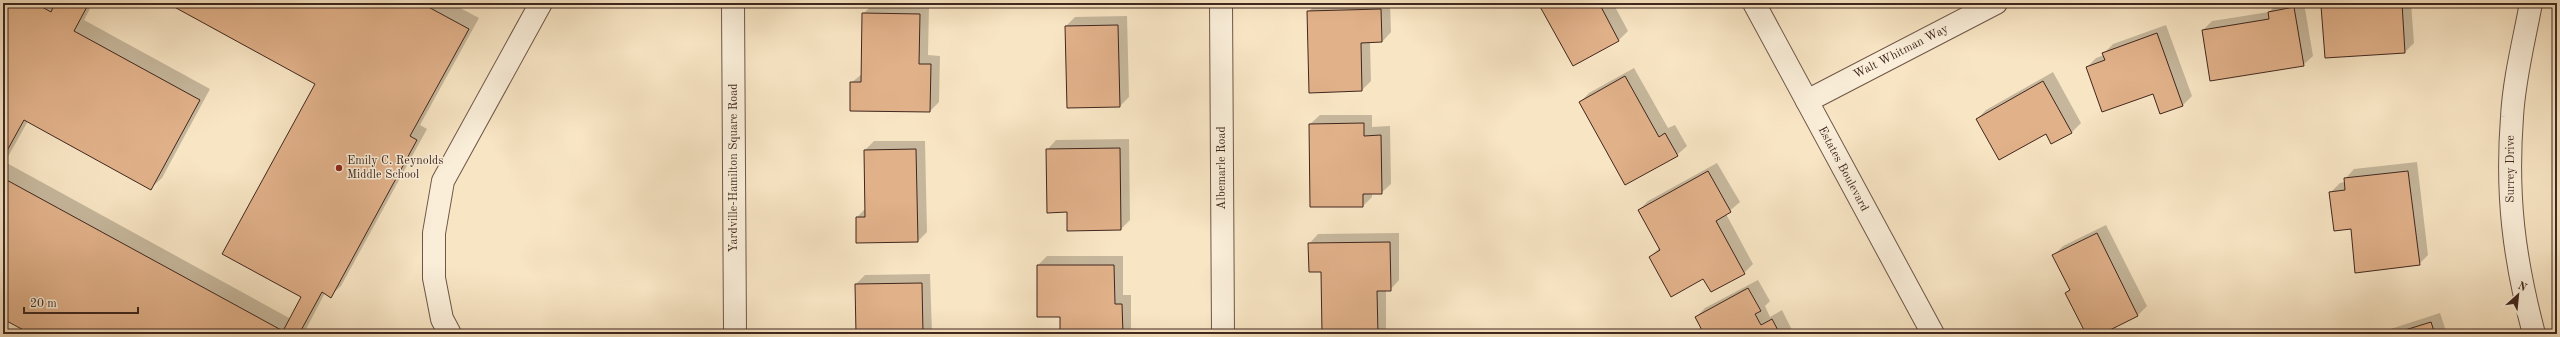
<svg xmlns="http://www.w3.org/2000/svg" width="2560" height="337" font-family="'Old Standard TT',serif">
	<style>
		.shadow { fill: #0003 }
		.building { fill: #e1b18a; stroke: #40271e }
		.lines { fill: none; stroke-linecap: round; stroke-linejoin: round }
		.minor-casing { stroke: #6e5648; stroke-width: 24 }
		.minor { stroke: #faeed9; stroke-width: 22 }
		.poi-dot { fill: #8f2418; stroke: #faeed9; stroke-width: 1.5 }
		.labels { text-anchor: middle; dominant-baseline: central; stroke-width: 3; stroke-linejoin: round; paint-order: stroke }
		.street-label { font-size: 12px; fill: #40271e; stroke: #faeed9 }
		.poi-label { font-size: 12px; fill: #40271e; stroke: #faeed9; text-anchor: start }
	</style>
	<rect width="100%" height="100%" fill="#f8e5c4"/>
	<filter id="stains"><feTurbulence type="fractalNoise" baseFrequency=".005" numOctaves="4"/><feColorMatrix values="0 0 0 0 .2 0 0 0 0 .09 0 0 0 0 .02 0 0 0 .5 -.17"/></filter>
	<radialGradient id="worn" r=".72"><stop offset=".6" stop-color="#630" stop-opacity="0"/><stop offset="1" stop-color="#630" stop-opacity=".3"/></radialGradient>
	<g class="shadow">
		<polygon points="3,3 93,3 84,20 210,89 162,178 151,188 28,121 5,162 291,319 303,297 316,84 169,3 451,3 479,18 420,125 427,129 341,286 330,296 325,293 305,331 310,334 33,334 3,318"/>
		<polygon points="1317,3 1390,3 1391,32 1382,42 1370,42 1371,81 1362,90 1310,92 1308,12"/>
		<polygon points="1539,3 1613,3 1628,31 1619,40 1573,65"/>
		<polygon points="2278,3 2304,3 2313,56 2303,65 2203,30 2212,21 2269,12"/>
		<polygon points="2326,3 2411,3 2414,43 2405,52 2322,7"/>
		<polygon points="872,5 929,6 928,55 940,56 939,102 930,111 851,110 851,83 862,74 863,14"/>
		<polygon points="1127,16 1129,97 1120,106 1066,26 1075,17"/>
		<polygon points="2166,25 2192,96 2183,105 2161,113 2154,93 2087,67 2096,58 2104,55 2104,53 2113,44"/>
		<polygon points="1634,68 1668,128 1675,125 1687,146 1677,155 1580,102 1589,93"/>
		<polygon points="2053,72 2081,123 2072,132 2052,143 2046,133 1977,119 1986,110"/>
		<polygon points="1320,115 1372,115 1372,127 1390,126 1391,184 1381,193 1372,193 1372,197 1363,206 1310,124"/>
		<polygon points="1129,139 1130,220 1121,229 1047,150 1056,140"/>
		<polygon points="874,141 925,141 927,232 918,241 857,217 866,208 865,150"/>
		<polygon points="2417,162 2428,255 2419,264 2351,228 2331,192 2340,183 2345,182 2345,179 2354,169"/>
		<polygon points="1717,163 1740,202 1726,214 1753,264 1744,273 1703,278 1650,257 1659,248 1639,210 1648,201"/>
		<polygon points="2106,225 2147,306 2138,315 2100,334 2087,334 2066,293 2070,289 2053,256 2063,246"/>
		<polygon points="1399,233 1399,280 1390,290 1386,290 1386,329 1382,334 1323,334 1322,271 1309,244 1318,234"/>
		<polygon points="1047,256 1123,256 1123,295 1131,295 1131,334 1061,334 1061,316 1038,265"/>
		<polygon points="930,274 932,334 857,334 856,284 865,275"/>
		<polygon points="1758,280 1770,301 1765,306 1770,317 1782,310 1794,334 1705,334 1696,317 1705,308"/>
		<polygon points="2440,313 2447,334 2375,334"/>
		<polygon points="2170,329 2172,334 2160,334"/>
	</g>
	<g class="building">
		<polygon points="3,3 35,3 51,12 55,3 89,3 74,31 200,100 151,190 24,120 3,158"/>
		<polygon points="167,3 421,3 469,29 410,136 417,140 331,298 322,292 299,334 31,334 3,319 3,178 283,331 301,297 222,254 315,84"/>
		<polygon points="1538,3 1599,3 1619,41 1573,66"/>
		<polygon points="2366,3 2402,3 2405,53 2325,58 2321,6"/>
		<polygon points="2294,7 2304,66 2210,81 2202,30 2269,19 2268,12"/>
		<polygon points="1381,9 1382,42 1361,43 1362,91 1309,93 1307,11"/>
		<polygon points="862,13 920,14 919,64 931,64 930,112 850,111 850,82 861,82"/>
		<polygon points="1118,25 1120,107 1067,108 1065,26"/>
		<polygon points="2157,33 2183,106 2160,114 2153,94 2102,112 2086,67 2105,60 2102,53"/>
		<polygon points="1625,76 1659,137 1665,133 1678,156 1625,185 1579,102"/>
		<polygon points="2043,81 2072,133 2051,144 2046,134 1999,160 1976,119"/>
		<polygon points="1364,123 1364,136 1381,135 1382,194 1363,194 1363,207 1310,207 1309,124"/>
		<polygon points="1120,148 1121,230 1067,231 1067,212 1047,213 1046,149"/>
		<polygon points="916,149 918,242 856,243 856,217 865,217 864,150"/>
		<polygon points="1708,171 1731,212 1716,221 1745,274 1711,292 1703,279 1671,297 1649,257 1660,250 1638,210"/>
		<polygon points="2408,171 2420,265 2355,273 2351,229 2334,231 2329,192 2345,190 2344,178"/>
		<polygon points="2097,233 2138,316 2102,334 2086,334 2065,293 2070,290 2052,255"/>
		<polygon points="1390,242 1391,291 1377,291 1378,334 1322,334 1321,272 1309,272 1308,243"/>
		<polygon points="1037,265 1114,265 1115,304 1122,304 1123,334 1060,334 1060,317 1037,317"/>
		<polygon points="922,283 923,334 856,334 855,284"/>
		<polygon points="1748,288 1761,311 1755,314 1761,325 1772,319 1780,334 1704,334 1695,317"/>
		<polygon points="2431,322 2435,334 2392,334"/>
	</g>
	<g class="lines">
		<defs>
			<g id="minor">
				<polyline points="733,3 735,334"/>
				<polyline points="1221,3 1223,334"/>
				<polyline points="1754,3 1933,334"/>
				<path d="M2531,3C2524,41 2514,79 2512,117C2506,196 2514,258 2534,334"/>
				<polyline points="1807,101 1996,3"/>
				<polyline points="450,334 442,319 434,278 434,233 443,181 541,3"/>
			</g>
		</defs>
		<use href="#minor" class="minor-casing"/>
		<use href="#minor" class="minor"/>
	</g>
	<circle class="poi-dot" cx="339" cy="168" r="4"/>
	<g class="labels">
		<g class="street-label">
			<text transform="translate(1901 52) rotate(-27)">Walt Whitman Way</text>
			<text transform="translate(734 168) rotate(-90)">Yardville-Hamilton Square Road</text>
			<text transform="translate(1222 168) rotate(-90)">Albemarle Road</text>
			<text transform="translate(1843 169) rotate(62)">Estates Boulevard</text>
			<text transform="translate(2511 169) rotate(-90)">Surrey Drive</text>
		</g>
		<g class="poi-label">
			<text x="347" y="161">Emily C. Reynolds<tspan x="347" dy="14">Middle School</tspan></text>
		</g>
	</g>
	<rect width="2560" height="337" fill="none" stroke="#f8e5c4" stroke-width="16"/>
	<rect x="4" y="4" width="2552" height="329" fill="none" stroke="#40271e" stroke-width="2"/>
	<rect x="8" y="8" width="2544" height="321" fill="none" stroke="#40271e"/>
	<g transform="translate(2518 295) rotate(27)" stroke="#faeed9" stroke-width="3" paint-order="stroke">
	<path d="M0-3L7 15L0 10L-7 15Z" fill="#40271e"/>
	<text y="-6" font-size="11" font-weight="bold" text-anchor="middle" fill="#40271e">N</text>
	</g>
	<path d="M24 307v6h114v-6" fill="none" stroke="#40271e" stroke-width="2"/>
	<text x="30" y="307" font-size="12" fill="#40271e" stroke="#faeed9" stroke-width="3" paint-order="stroke">20 m</text>
	<rect width="100%" height="100%" filter="url(#stains)"/>
	<rect width="100%" height="100%" fill="url(#worn)"/>
</svg>
